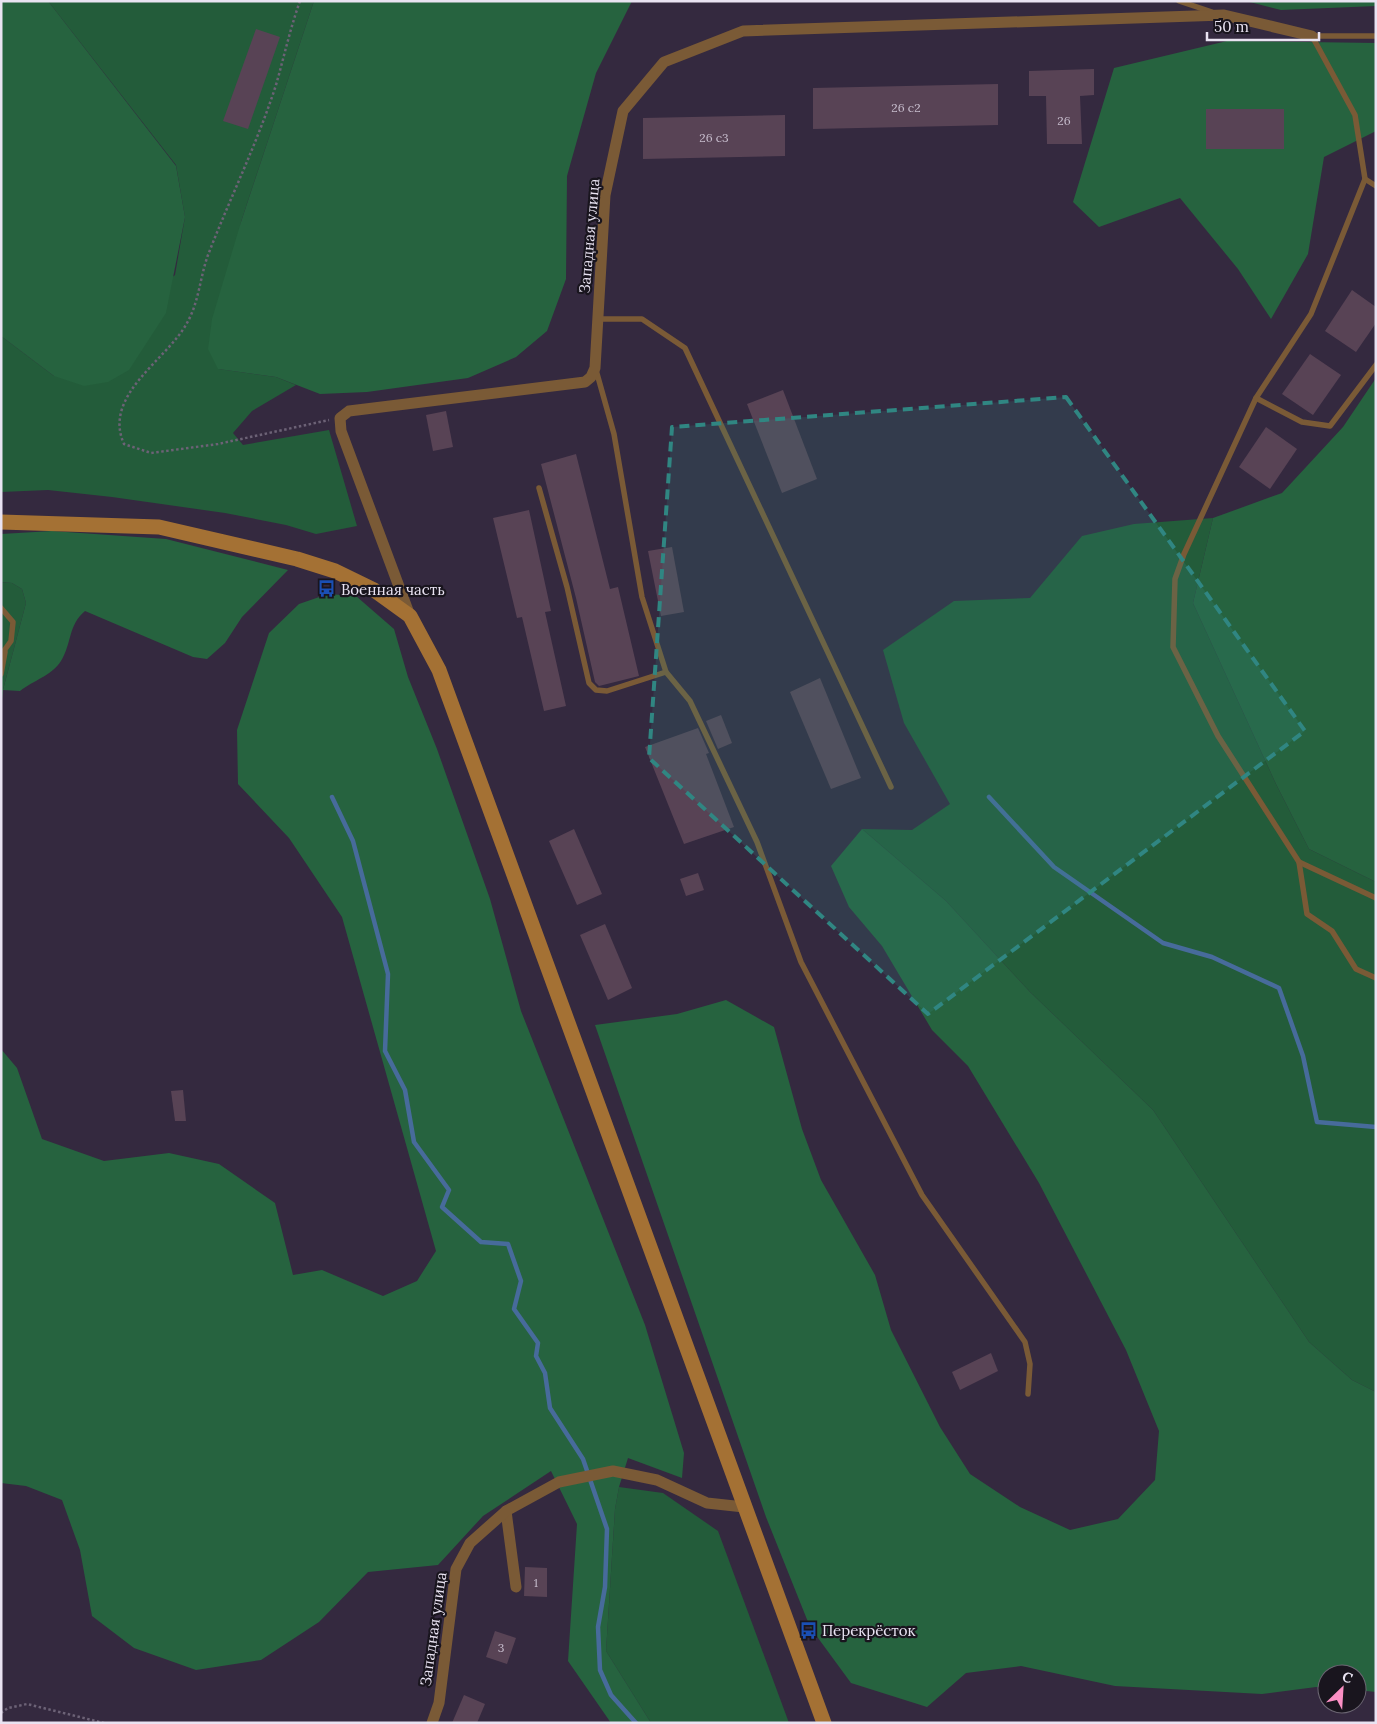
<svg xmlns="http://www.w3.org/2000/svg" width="1377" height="1724" font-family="Lora,serif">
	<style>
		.green { fill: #235c3a }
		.forest { fill: #26633f }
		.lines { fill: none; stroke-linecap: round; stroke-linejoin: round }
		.stream { stroke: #476b9b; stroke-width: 4.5 }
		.building { fill: #584355 }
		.path { stroke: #6c6276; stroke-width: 2.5; stroke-dasharray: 2.5 2.5; stroke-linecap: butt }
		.lane { stroke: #7a5a36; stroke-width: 5.5 }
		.street { stroke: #7a5a36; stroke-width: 11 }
		.secondary { stroke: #a47134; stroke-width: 15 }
		.marked { fill: #308682; fill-opacity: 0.2; stroke: #308682; stroke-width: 4; stroke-dasharray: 10 6; stroke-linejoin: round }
		.labels { text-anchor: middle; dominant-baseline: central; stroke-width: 4.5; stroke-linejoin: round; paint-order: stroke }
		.number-label { font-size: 12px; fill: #c5bbcb }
		.street-label { font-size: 15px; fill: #e9e3f2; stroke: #19151e }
		.poi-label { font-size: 15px; fill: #e9e3f2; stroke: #19151e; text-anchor: start }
	</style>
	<rect width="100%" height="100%" fill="#34293f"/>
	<g class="green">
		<polygon points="48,1 314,1 241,222 219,369 276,377 296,385 252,411 233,433 243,445 329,430 357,526 316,534 286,525 225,513 112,497 48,490 1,492 1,336 54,376 175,275 185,217 176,165"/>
		<polygon points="1213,518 1193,603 1276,784 1309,849 1376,882 1376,1392 1352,1380 1309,1342 1153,1110 1030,992 946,901 862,829 912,830 950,804 904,723 883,650 954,601 1030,598 1082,536 1134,524"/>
		<polygon points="1,582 12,583 22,589 26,603 3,690 1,708"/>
		<polygon points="619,1487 663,1493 718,1531 789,1723 651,1723 606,1651 615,1509"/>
	</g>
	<g class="forest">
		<polygon points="1,1 48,1 176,166 185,217 166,313 129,370 108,382 84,386 54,376 1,336"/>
		<polygon points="314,1 632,1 596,73 567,176 566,279 547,331 516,357 468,378 367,392 320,394 276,377 218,369 208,349 212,319 241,222"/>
		<polygon points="1246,1 1376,1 1376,6 1281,10"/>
		<polygon points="1227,41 1376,43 1376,131 1324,157 1308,254 1271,319 1238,269 1180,198 1099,227 1073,202 1114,68"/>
		<polygon points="1376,378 1376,882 1309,849 1276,784 1193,603 1213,518 1282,493 1343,427"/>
		<path d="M52,531L166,539L288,570L242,617L225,643L207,659L193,657L85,611C68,625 72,643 61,661C51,676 34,680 20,691L3,690L26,603L22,589L12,583L1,582V534Z"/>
		<polygon points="328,594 356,596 394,629 408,677 437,749 490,899 521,1011 645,1325 684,1453 682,1478 628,1458 619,1487 615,1509 606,1651 651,1723 611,1723 568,1661 577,1524 551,1471 483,1516 438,1565 368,1572 319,1622 261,1660 196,1670 134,1648 92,1616 80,1550 62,1500 26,1486 1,1483 1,1049 17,1068 42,1139 104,1161 169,1153 219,1164 275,1203 293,1275 322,1270 383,1296 417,1281 436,1251 342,917 289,838 238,784 237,730 269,633 299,604"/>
		<polygon points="862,829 946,901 1030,992 1153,1110 1309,1342 1352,1380 1376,1392 1376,1692 1357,1690 1357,1674 1327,1674 1327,1688 1316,1687 1262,1694 1115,1686 1021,1666 966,1673 927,1707 851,1683 810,1627 766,1517 595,1025 677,1014 726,1000 774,1027 802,1129 821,1180 875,1275 891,1330 940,1427 970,1474 1020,1507 1070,1530 1118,1519 1155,1480 1159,1431 1126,1350 1039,1183 968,1066 932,1030 882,946 849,907 831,866"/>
	</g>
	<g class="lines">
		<g class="stream">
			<polyline points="332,797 353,841 388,974 385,1051 405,1090 414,1142 449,1190 442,1207 481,1242 508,1244 521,1281 514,1309 538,1343 536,1356 545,1373 550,1408 583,1459 607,1529 605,1587 598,1627 600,1670 611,1695 636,1723"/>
			<polyline points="989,797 1054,867 1163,943 1212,957 1279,988 1303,1056 1317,1122 1376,1127"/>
		</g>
	</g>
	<g class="building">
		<polygon points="256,29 280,37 248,129 223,121"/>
		<polygon points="1094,69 1094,95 1080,96 1082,144 1047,144 1046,96 1029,96 1029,71"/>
		<polygon points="998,84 998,125 813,129 813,88"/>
		<rect x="1206" y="109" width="78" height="40"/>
		<polygon points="785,115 785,156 643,159 643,118"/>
		<polygon points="1352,290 1376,307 1376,323 1356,352 1325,331"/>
		<polygon points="1310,354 1341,375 1313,415 1282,394"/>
		<polygon points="783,390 817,479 782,493 747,404"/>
		<polygon points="446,411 453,447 433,451 426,415"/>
		<polygon points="1266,427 1297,449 1270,489 1239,467"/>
		<polygon points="576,454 610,589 618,587 639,676 599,686 595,682 576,598 541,464"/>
		<polygon points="529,510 551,611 545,612 566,706 544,711 522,617 517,618 493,518"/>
		<polygon points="672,547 684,612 661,616 648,551"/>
		<polygon points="820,678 861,778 831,789 790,692"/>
		<polygon points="721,715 732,743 718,749 706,721"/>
		<polygon points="698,728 709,753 706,754 734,827 684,844 645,747"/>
		<polygon points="574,829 602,894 577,905 549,841"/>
		<polygon points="698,873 704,890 686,896 680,879"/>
		<polygon points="605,924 632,988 608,1000 580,935"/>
		<polygon points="183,1090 186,1121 175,1121 171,1091"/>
		<polygon points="991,1353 998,1371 960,1390 952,1372"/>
		<polygon points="525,1567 547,1568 547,1597 524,1596"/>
		<polygon points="495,1631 516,1638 507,1664 486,1657"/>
		<polygon points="464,1695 485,1704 477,1723 452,1723"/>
	</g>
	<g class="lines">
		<g class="path">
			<path d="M300,1C290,29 284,57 276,85C257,144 230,198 208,255C200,277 199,302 187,323C167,360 102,395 124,444L151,453L218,444L329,420"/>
			<polyline points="1,1713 8,1708 27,1704 104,1723"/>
		</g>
		<g class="lane">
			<polyline points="1179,1 1212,12"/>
			<polyline points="1376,36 1312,36 1355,115 1365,179 1311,314 1256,398 1184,554 1175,579 1173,647 1218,736 1299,862 1376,898"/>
			<polyline points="1365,179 1376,186"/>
			<polyline points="597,319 642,319 685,348 891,787"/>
			<polyline points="596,370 614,434 642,597 666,672 690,701 757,842 801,962 922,1195 1025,1342 1030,1364 1028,1394"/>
			<polyline points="1256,398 1302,422 1330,426 1376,365"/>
			<polyline points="539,488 567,587 589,683 596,690 607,691 666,672"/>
			<polyline points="1,608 13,622 11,641 1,655"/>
			<polyline points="1,674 5,652"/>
			<polyline points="1299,862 1307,914 1332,931 1356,969 1376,978"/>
		</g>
		<g class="street">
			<polyline points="410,616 341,431 340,418 349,411 585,382 591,377 595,368 605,195 623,111 664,62 743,31 1224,15 1312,36"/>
			<polyline points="506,1511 516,1587"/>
			<polyline points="432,1723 439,1703 456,1569 470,1543 506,1511 559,1482 613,1471 657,1480 707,1503 744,1507"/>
		</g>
		<polyline class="secondary" points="1,522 159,527 297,559 335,571 374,590 410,616 439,670 824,1723"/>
	</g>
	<path class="marked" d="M1066,397L1305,731L928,1014L649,758L672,427Z"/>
	<defs>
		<symbol id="bus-bare" viewBox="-9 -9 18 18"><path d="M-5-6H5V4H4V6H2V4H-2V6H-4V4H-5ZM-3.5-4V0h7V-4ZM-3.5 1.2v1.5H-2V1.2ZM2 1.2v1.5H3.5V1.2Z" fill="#1a4fb4" stroke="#19151e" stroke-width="2.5" paint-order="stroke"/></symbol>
	</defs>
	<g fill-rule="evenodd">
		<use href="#bus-bare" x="314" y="576" width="25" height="25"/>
		<use href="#bus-bare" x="796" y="1618" width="25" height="25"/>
	</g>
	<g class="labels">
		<g class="number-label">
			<text x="906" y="107">26 с2</text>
			<text x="1064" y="120">26</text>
			<text x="714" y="137">26 с3</text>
			<text x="536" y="1582">1</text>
			<text x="501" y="1647">3</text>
		</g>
		<g class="street-label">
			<text transform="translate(589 236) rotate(-85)">Западная улица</text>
			<text transform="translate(433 1629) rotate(-82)">Западная улица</text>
		</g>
		<g class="poi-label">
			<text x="341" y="589">Военная часть</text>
			<text x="822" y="1630">Перекрёсток</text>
		</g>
	</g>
	<rect width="1377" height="1724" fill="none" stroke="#e9e3f2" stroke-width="5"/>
	<g transform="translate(1342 1689) rotate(25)"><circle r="24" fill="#19151e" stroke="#6c6773"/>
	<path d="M0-4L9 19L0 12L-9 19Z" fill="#fb8fc4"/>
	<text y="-8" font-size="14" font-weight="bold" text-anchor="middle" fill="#e9e3f2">С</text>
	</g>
	<path d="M1207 32v8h112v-8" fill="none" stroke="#e9e3f2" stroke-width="2.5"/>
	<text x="1214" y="32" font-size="15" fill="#e9e3f2" stroke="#19151e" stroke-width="4" paint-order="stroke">50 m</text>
</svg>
